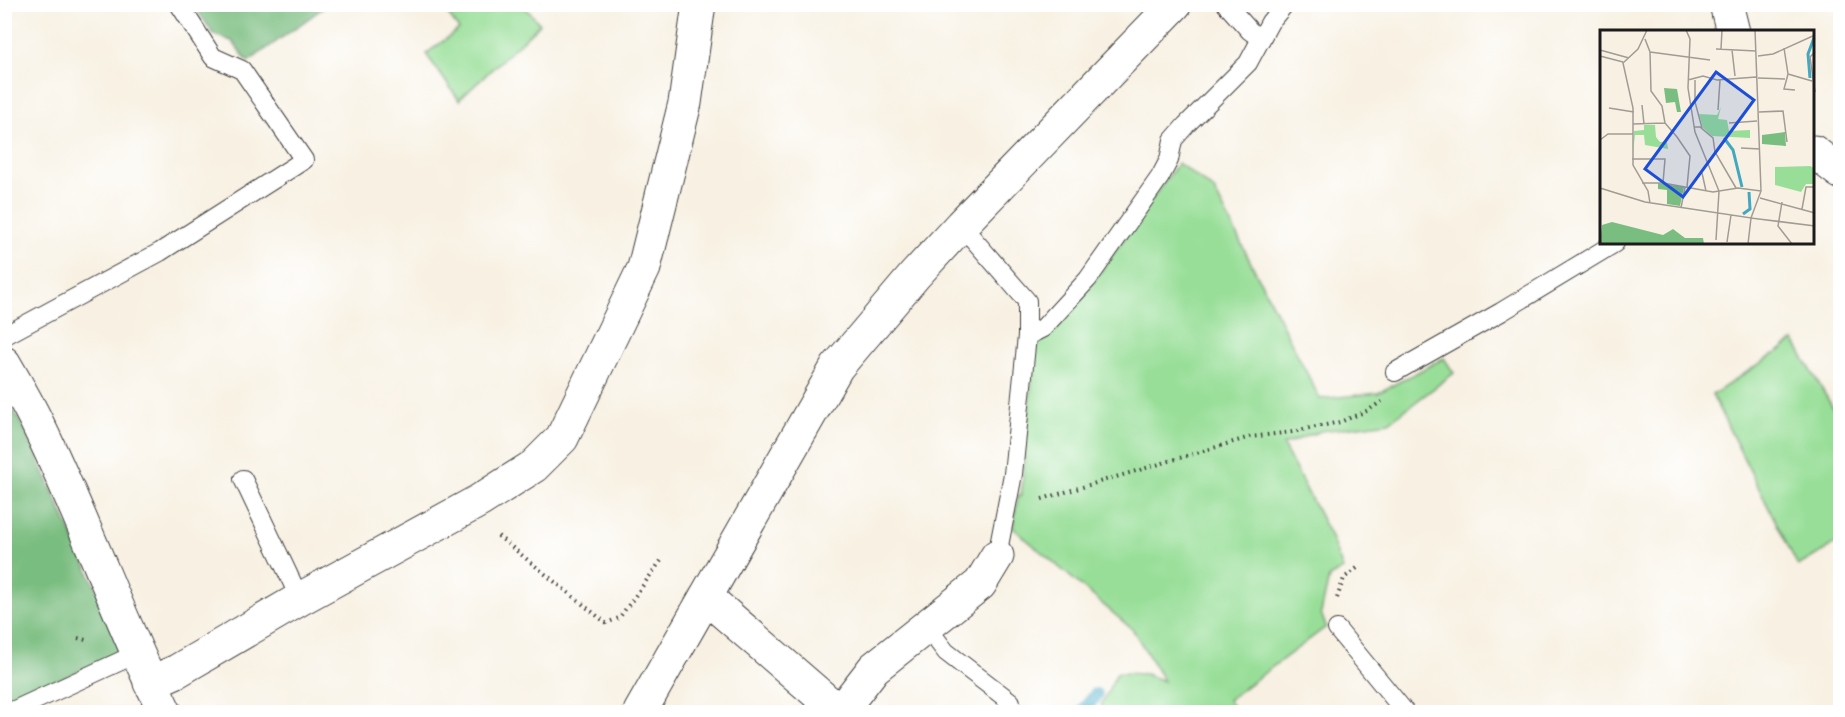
<svg xmlns="http://www.w3.org/2000/svg" width="1845" height="717" font-family="Mynerve,sans-serif">
	<style>
		.green { fill: #98de98; stroke: #5a7d5a; stroke-width: 1.5 }
		.forest { fill: #7abd80; stroke: #4b6c4e; stroke-width: 1.5 }
		.lines { fill: none; stroke-linecap: round; stroke-linejoin: round }
		.stream { stroke: #41a8c2; stroke-width: 14 }
		.service-casing { stroke: #3d3c3a; stroke-width: 20 }
		.minor-casing { stroke: #3d3c3a; stroke-width: 35 }
		.tertiary-casing { stroke: #3d3c3a; stroke-width: 35 }
		.path { stroke: #3d3c3a; stroke-width: 4; stroke-dasharray: 1.5 4.5; stroke-linecap: butt }
		.service { stroke: #fff; stroke-width: 18 }
		.minor { stroke: #fff; stroke-width: 33 }
		.tertiary { stroke: #fff; stroke-width: 33 }
		.inset-river { fill: none; stroke: #41a8c2; stroke-width: 3 }
		.inset-road { fill: none; stroke: #a09c93; stroke-width: 1.5 }
		.view { fill: #1d4ed8; fill-opacity: 0.15; stroke: #1d4ed8; stroke-width: 3 }
		.inset-edge { fill: none; stroke: #1c1c1c; stroke-width: 3 }
	</style>
	<rect width="100%" height="100%" fill="#fff"/>
	<filter id="ink" filterUnits="userSpaceOnUse"><feTurbulence type="fractalNoise" baseFrequency=".0167" numOctaves="2"/><feDisplacementMap in="SourceGraphic" scale="12" xChannelSelector="R" yChannelSelector="G"/><feConvolveMatrix kernelMatrix="1 2 1 2 8 2 1 2 1" color-interpolation-filters="sRGB"/></filter>
	<filter id="wash" filterUnits="userSpaceOnUse"><feTurbulence type="fractalNoise" baseFrequency=".008" numOctaves="4" result="noise"/><feDisplacementMap in="SourceGraphic" scale="24" xChannelSelector="R" yChannelSelector="G"/><feGaussianBlur stdDeviation="1.35" result="paint"/><feColorMatrix in="noise" values="0 0 0 0 0 0 0 0 0 0 0 0 0 0 0 0 0 1.4 0 .05"/><feComposite in="paint" operator="in"/></filter>
	<g filter="url(#wash)">
		<rect width="100%" height="100%" fill="#f8f1e3"/>
		<g class="green">
			<polygon points="441,5 523,5 540,24 459,100 426,54 459,29"/>
			<polygon points="1178,163 1214,190 1320,399 1378,393 1444,358 1454,373 1389,422 1321,431 1283,445 1330,535 1343,569 1329,577 1321,613 1326,627 1228,700 1237,712 1107,712 1101,705 1117,673 1145,674 1164,681 1133,630 1013,528 1018,496 1021,496 1034,357 1036,347 1089,288"/>
			<polygon points="1794,341 1840,420 1840,541 1798,566 1712,395"/>
		</g>
		<g class="forest">
			<polygon points="320,4 323,8 248,62 232,41 214,35 194,5"/>
			<polygon points="4,394 25,430 124,650 5,705"/>
		</g>
		<g class="lines">
			<polyline class="stream" points="1082,712 1096,695"/>
		</g>
	</g>
	<g filter="url(#ink)">
		<g class="lines">
			<defs>
				<g id="service">
					<polyline points="1226,4 1250,31 1261,39"/>
					<polyline points="961,225 1027,301 1027,336 1013,474 997,556"/>
					<polyline points="4,336 160,252 304,160 242,70 213,57 179,4"/>
					<polyline points="1027,336 1043,328 1088,279 1160,177 1169,160 1173,140 1186,125 1248,63 1270,22 1285,4"/>
					<polyline points="1395,372 1501,312 1615,243"/>
					<polyline points="243,479 300,599"/>
					<polyline points="926,626 946,652 1011,702"/>
					<polyline points="1337,629 1405,712"/>
					<polyline points="10,712 136,654"/>
				</g>
				<g id="minor">
					<polyline points="1726,4 1733,32"/>
					<polyline points="1814,152 1840,172"/>
					<path d="M4,363C16,384 29,405 39,427C85,521 119,619 165,712"/>
					<polyline points="706,597 839,712"/>
					<polyline points="150,683 177,671 300,599 479,501 534,466 562,438 644,268 685,103 699,4"/>
					<polyline points="840,712 874,668 980,584 997,556"/>
				</g>
				<polyline id="tertiary" points="640,712 837,367 915,275 961,225 1175,4"/>
			</defs>
			<use href="#service" class="service-casing"/>
			<use href="#minor" class="minor-casing"/>
			<use href="#tertiary" class="tertiary-casing"/>
			<g class="path">
				<polyline points="1042,499 1250,437 1292,432 1340,422 1369,410 1382,401"/>
				<polyline points="498,536 606,623 619,618 663,558"/>
				<polyline points="1337,598 1344,578 1360,566"/>
				<polyline points="78,638 86,640"/>
			</g>
			<use href="#service" class="service"/>
			<use href="#minor" class="minor"/>
			<use href="#tertiary" class="tertiary"/>
		</g>
	</g>
	<g transform="translate(1600 30)">
		<rect width="214" height="214" fill="#f8f1e3"/>
		<path d="M121,77L118,89L127,90L129,101L150,100V108L112,106L103,98L99,84L117,85ZM44,95H55L56,107L60,112H67L68,119L45,115L44,105H35L33,123L34,101L44,100ZM210,136L214,138V154H206L201,162L175,155V137Z" fill="#98de98"/>
		<path d="M64,58L77,59L81,82H77L75,72L66,73ZM185,102L186,116L162,114V105ZM58,153L84,157L80,176L67,174V160L58,159ZM12,192L63,205L73,199L85,208H103L104,214H0L2,195Z" fill="#7abd80"/>
		<path class="inset-river" d="M210,48L208,24L214,8M124,108L133,120L142,157M143,184L150,179L149,162"/>
		<path class="inset-road" d="M47,0L38,19L23,33L33,78V135L48,161L50,173M86,0L90,9L88,58L95,102L119,161L116,210M45,9L50,22L51,61L62,76L65,93M184,18L188,44M116,19L156,21M121,19L122,0M0,20L29,28M132,20L135,46M50,22L110,30M215,22L210,27L215,62M0,26L23,32M158,26L173,24L215,5M158,48L185,49M88,50L103,46L117,50L156,47M95,50V72L102,98M195,60L184,59L188,44L212,51M42,75L44,94M9,78L34,82M118,80L120,50M159,82L183,81L187,112M129,93L157,91M33,94L65,93L77,107L90,126L87,157M94,97H100L113,108L115,122L136,158M0,110L8,104H33M141,118L160,119M32,129H65L63,153M102,143L106,161M42,153H63L113,162L138,158L161,161M0,158L45,172L151,188L161,161L155,0M160,168L215,183M182,172L178,196L192,214M81,178L85,157M202,179L206,157H215M127,212L131,185M148,214L151,188L215,196"/>
		<path class="view" d="M116,42L154,70L83,167L45,139Z"/>
		<rect width="214" height="214" class="inset-edge"/>
	</g>
	<rect width="1845" height="717" fill="none" stroke="#fff" stroke-width="24"/>
</svg>
